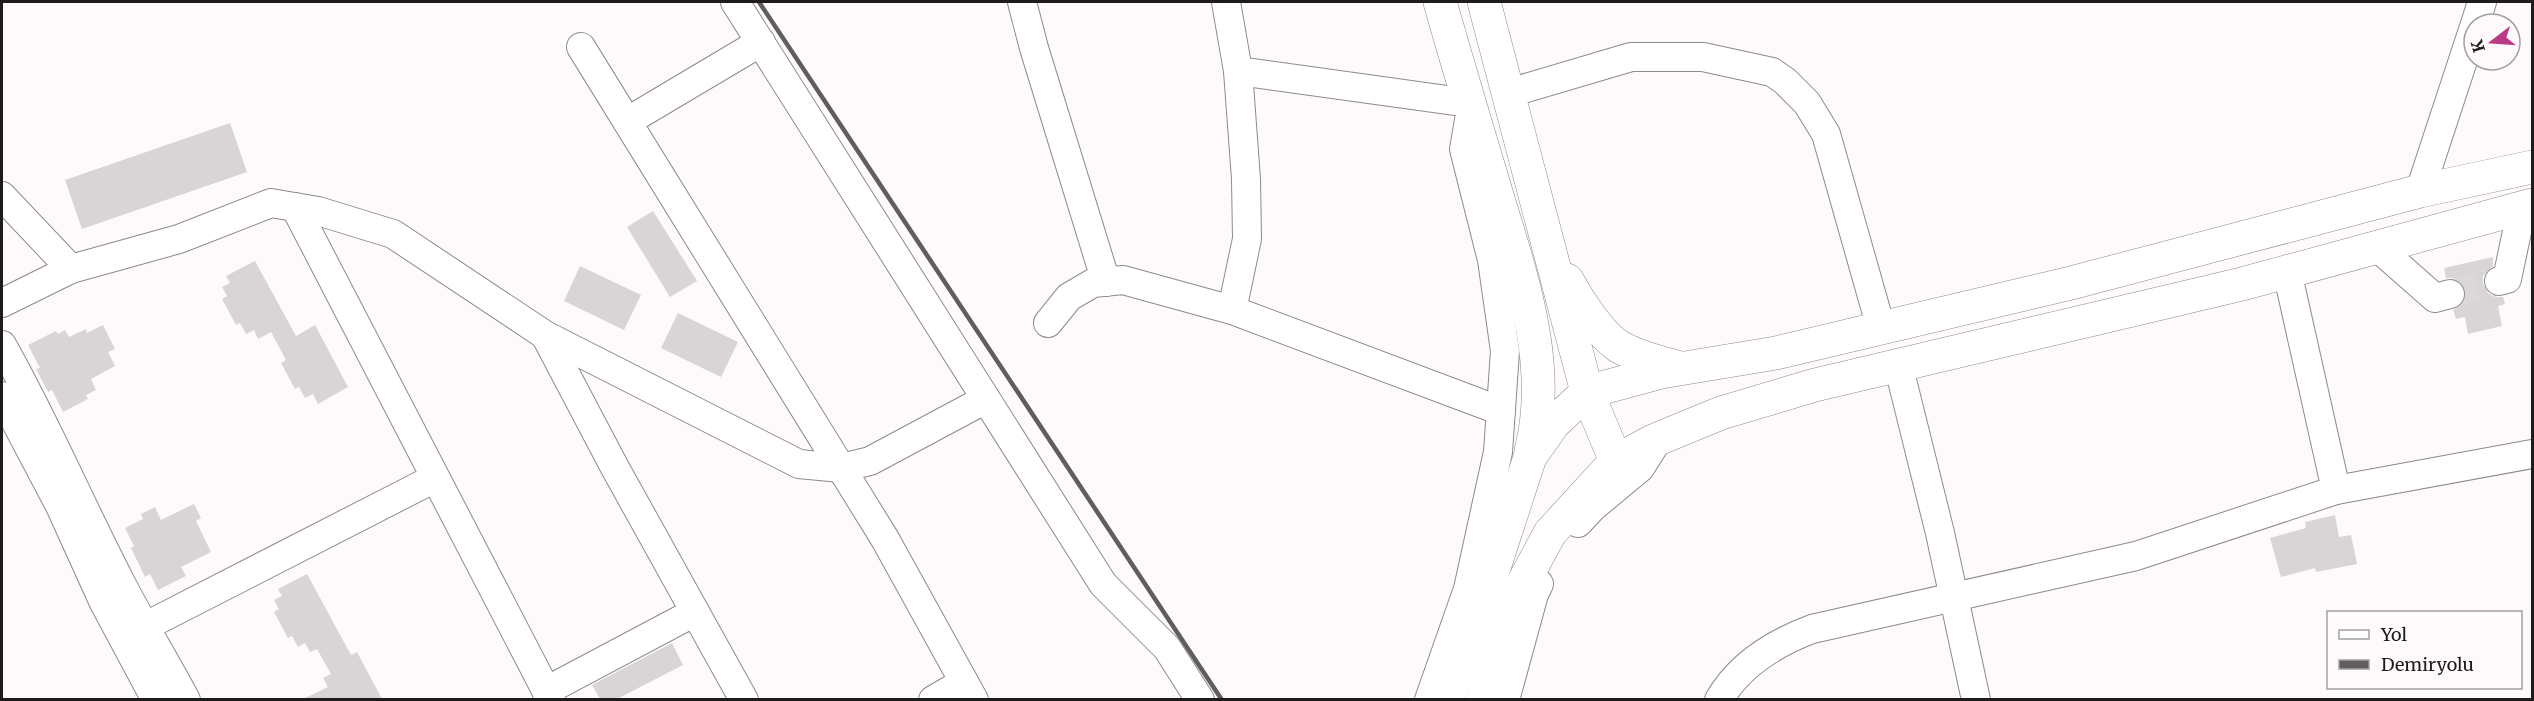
<svg xmlns="http://www.w3.org/2000/svg" width="2534" height="701" font-family="Merriweather,serif">
	<style>
		.building { fill: #d9d4d6 }
		.lines { fill: none; stroke-linecap: round; stroke-linejoin: round }
		.minor-tunnel { stroke: #dcd8da; stroke-width: 28; stroke-dasharray: 28 14; stroke-linecap: butt }
		.minor-casing { stroke: #8d8a8b; stroke-width: 30 }
		.major-casing { stroke: #8d8a8b; stroke-width: 34 }
		.minor { stroke: #fff; stroke-width: 28 }
		.major { stroke: #fff; stroke-width: 33 }
		.rail { stroke: #605d5e; stroke-width: 4.5 }
	</style>
	<rect width="100%" height="100%" fill="#fef9fb"/>
	<g class="building">
		<polygon points="230,123 247,172 82,229 65,180"/>
		<polygon points="653,211 697,281 670,297 627,227"/>
		<polygon points="2493,257 2493,266 2483,276 2483,284 2488,293 2495,297 2503,297 2505,304 2498,306 2502,326 2468,334 2465,317 2456,319 2453,310 2462,305 2466,298 2466,289 2462,283 2455,278 2446,278 2444,268"/>
		<polygon points="255,261 296,336 315,325 348,387 318,404 313,394 305,398 299,387 295,389 281,363 286,360 271,332 258,339 254,330 246,334 240,323 236,325 222,299 227,296 222,287 230,283 226,276"/>
		<polygon points="580,266 641,295 624,330 564,301"/>
		<polygon points="678,313 738,342 721,377 661,348"/>
		<polygon points="103,325 115,349 108,352 115,366 91,379 96,390 86,395 88,399 63,412 52,390 48,392 36,369 40,368 28,345 56,331 58,334 65,330 69,337 86,329 87,333"/>
		<polygon points="194,504 201,518 196,521 211,552 181,567 186,576 158,590 150,574 145,577 131,548 134,546 125,528 143,519 141,514 155,507 161,520"/>
		<polygon points="2335,515 2339,537 2351,535 2357,564 2316,572 2315,568 2281,577 2270,538 2306,528 2305,522"/>
		<polygon points="307,574 351,655 357,652 382,699 303,699 328,687 323,678 331,674 317,649 310,652 305,643 298,647 292,636 288,638 274,612 279,609 274,600 282,596 278,589"/>
		<polygon points="672,643 683,665 617,699 600,699 592,685"/>
	</g>
	<g class="lines">
		<polyline class="minor-tunnel" points="2450,294 2499,281"/>
		<defs>
			<g id="minor">
				<polyline points="735,2 1103,584 1167,648 1200,700"/>
				<polyline points="1022,2 1034,48 1106,282"/>
				<polyline points="1226,2 1238,71 1246,179 1247,239 1232,310"/>
				<polyline points="2475,24 2482,2"/>
				<polyline points="581,47 885,539 974,700"/>
				<polyline points="1238,71 1469,103"/>
				<polyline points="1509,93 1631,57 1703,57 1772,72 1785,81 1807,103 1826,134 1881,328"/>
				<polyline points="628,121 761,42"/>
				<polyline points="2420,191 2474,27"/>
				<polyline points="2,196 71,269"/>
				<polyline points="295,207 551,700"/>
				<polyline points="2377,247 2435,298 2450,294"/>
				<polyline points="2287,271 2336,490"/>
				<polyline points="2499,281 2507,279 2522,208"/>
				<polyline points="2,303 71,269 179,239 271,203 318,211 393,234 545,335 799,464 841,468 870,461 986,399"/>
				<polyline points="1048,323 1069,297 1093,283 1123,280 1232,310 1501,411"/>
				<polyline points="545,335 614,466 744,700"/>
				<path d="M2,345C45,421 79,501 119,579C140,620 164,659 186,700"/>
				<polyline points="1898,364 1940,533 1976,700"/>
				<polyline points="2,396 60,506 104,603 156,700"/>
				<polyline points="1578,523 1593,507 1640,468 1659,438"/>
				<polyline points="146,626 435,478"/>
				<polyline points="546,691 695,612"/>
				<polyline points="933,700 964,682"/>
				<polyline points="1429,700 1468,589 1498,452 1505,351 1492,260 1464,149 1471,109"/>
				<polyline points="1505,700 1534,594 1539,584"/>
				<path d="M1719,700C1739,665 1775,643 1812,629L2136,556L2336,490L2532,454"/>
			</g>
			<g id="major">
				<path d="M1440,2C1457,62 1475,122 1493,182C1518,267 1554,361 1531,451"/>
				<polyline points="1484,2 1587,392 1616,461"/>
				<path d="M1567,280C1578,300 1599,333 1618,346C1637,357 1659,362 1680,368"/>
				<polyline points="1447,700 1474,629 1530,457 1554,423 1587,392 1661,372 1776,353 2071,283 2420,191 2532,167"/>
				<polyline points="1482,700 1521,587 1550,533 1616,461 1653,441 1721,413 1815,385 2242,284 2532,205"/>
			</g>
		</defs>
		<use href="#minor" class="minor-casing"/>
		<use href="#major" class="major-casing"/>
		<use href="#minor" class="minor"/>
		<use href="#major" class="major"/>
		<polyline class="rail" points="759,2 1222,700"/>
	</g>
	<rect width="2534" height="701" fill="none" stroke="#1d1b1c" stroke-width="6"/>
	<rect x="2327" y="611" width="195" height="78" fill="#fef9fb" stroke="#a4a0a2" stroke-width="1.5"/>
	<rect x="2339" y="630" width="30" height="9" fill="#ffffff" stroke="#a4a0a2" stroke-width="1.5"/>
	<text x="2381" y="641" font-size="18" fill="#1d1b1c">Yol</text>
	<rect x="2339" y="660" width="30" height="9" fill="#605d5e" stroke="#a4a0a2" stroke-width="1.5"/>
	<text x="2381" y="671" font-size="18" fill="#1d1b1c">Demiryolu</text>
	<g transform="translate(2492 42) rotate(253)"><circle r="28" fill="#fef9fb" stroke="#a4a0a2" stroke-width="1.5"/>
	<path d="M0-4.5L10 22L0 15L-10 22Z" fill="#ba3a87"/>
	<text y="-9" font-size="16" font-weight="bold" text-anchor="middle" fill="#1d1b1c">K</text>
	</g>
</svg>
